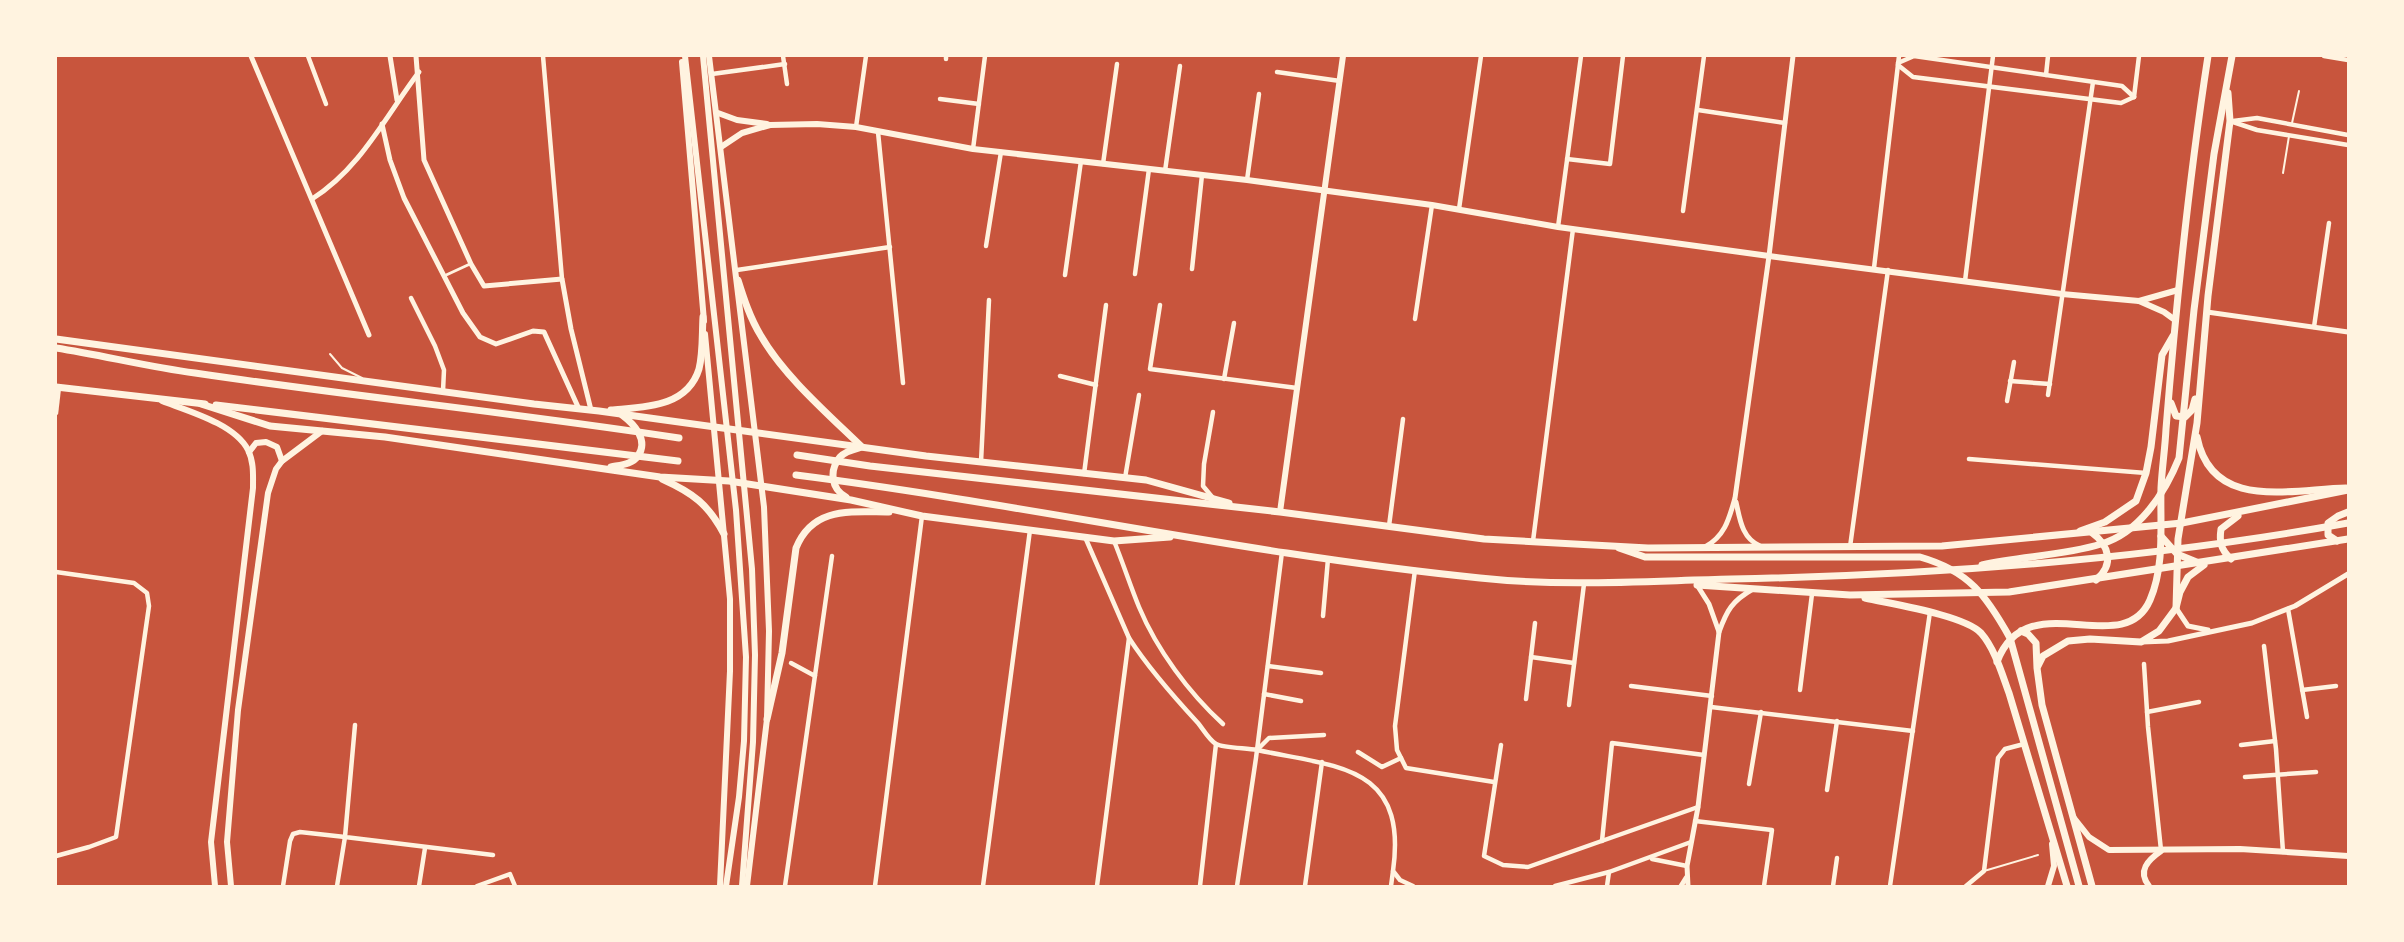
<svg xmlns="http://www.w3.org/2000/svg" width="2404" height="942" font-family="'IBM Plex Serif',serif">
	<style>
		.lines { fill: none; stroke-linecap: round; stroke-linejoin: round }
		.service { stroke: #fff3e0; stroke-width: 2 }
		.pedestrian { stroke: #fff3e0; stroke-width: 3 }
		.minor { stroke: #fff3e0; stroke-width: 4.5 }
		.tertiary { stroke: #fff3e0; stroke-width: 5 }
		.secondary { stroke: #fff3e0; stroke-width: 6 }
		.primary { stroke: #fff3e0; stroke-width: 7 }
	</style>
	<rect width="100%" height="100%" fill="#c8553d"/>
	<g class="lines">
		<g class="service">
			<polyline points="2292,123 2299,91"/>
			<polyline points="2283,173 2289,136"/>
			<polyline points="330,354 342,368 362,378"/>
			<polyline points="1984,871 2038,855"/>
		</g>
		<polyline class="pedestrian" points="444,276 470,264"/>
		<g class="minor">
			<polyline points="308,56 326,104"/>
			<polyline points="543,56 562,279"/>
			<polyline points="783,56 787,84"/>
			<polyline points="2324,56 2348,60"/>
			<polyline points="946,59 946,56"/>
			<polyline points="1898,63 1914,56 2122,86 2134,97"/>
			<polyline points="1898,65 1913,77 2121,103 2134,97"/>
			<polyline points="1277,72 1340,81"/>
			<polyline points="712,74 785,64"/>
			<polyline points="2046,75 2048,56"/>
			<polyline points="2134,97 2139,56"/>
			<polyline points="940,99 979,104"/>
			<polyline points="1698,110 1785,123"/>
			<polyline points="2230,121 2257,130 2348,145"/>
			<polyline points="2233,121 2257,118 2348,135"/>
			<polyline points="856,127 866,56"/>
			<polyline points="878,132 903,383"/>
			<polyline points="973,149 985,56"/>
			<polyline points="1567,159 1610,164 1623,56"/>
			<polyline points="1103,164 1117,64"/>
			<polyline points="1165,171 1180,66"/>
			<polyline points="1247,180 1259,94"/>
			<polyline points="1459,209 1481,56"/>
			<polyline points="1683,211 1704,56"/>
			<polyline points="1558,227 1581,56"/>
			<polyline points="986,246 1001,152"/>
			<polyline points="1874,268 1899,56"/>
			<polyline points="1192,269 1202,175"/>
			<polyline points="737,270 890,247"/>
			<polyline points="1135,274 1149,169"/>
			<polyline points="1065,275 1081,161"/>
			<polyline points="1965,281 1993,56"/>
			<polyline points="411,298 435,346 444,370 443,391"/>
			<polyline points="1160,305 1150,369 1297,388"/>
			<polyline points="1415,319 1432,205"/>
			<polyline points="2314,327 2329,223"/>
			<polyline points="1060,376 1096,385"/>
			<polyline points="1224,379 1234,323"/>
			<polyline points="2010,381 2050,384"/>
			<polyline points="2048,395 2093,82"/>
			<polyline points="2007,401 2014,362"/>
			<polyline points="56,413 59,387"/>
			<polyline points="1969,459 2146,473"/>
			<polyline points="981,462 989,300"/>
			<polyline points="1084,474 1106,305"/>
			<polyline points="1125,478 1139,395"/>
			<polyline points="1213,498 1203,486 1204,464 1213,412"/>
			<polyline points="1389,526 1403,419"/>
			<polyline points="1085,537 1129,638 1097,886"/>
			<path d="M1114,541C1123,563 1130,585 1139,607C1157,650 1189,693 1223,724"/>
			<polyline points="1533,541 1573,229"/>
			<polyline points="1850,547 1888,270"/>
			<polyline points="1415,570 1395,726 1397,750 1406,768 1494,782"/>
			<polyline points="56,572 134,583 147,593 149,606 116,837 89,847 56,856"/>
			<polyline points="2288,609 2307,717"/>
			<polyline points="1323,616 1328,559"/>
			<path d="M1129,638C1149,669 1173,696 1198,723C1203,729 1209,740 1216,744C1224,748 1246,748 1257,750C1336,767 1408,764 1393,871L1400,880L1413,886"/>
			<polyline points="2264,646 2276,749 2283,852"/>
			<polyline points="1531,657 1574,663"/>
			<polyline points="791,663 815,676"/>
			<polyline points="2144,664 2148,727 2161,850"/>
			<polyline points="1268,666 1321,673"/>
			<polyline points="1631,686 1712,696"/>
			<polyline points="1800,690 1812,594"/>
			<polyline points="2302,690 2336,686"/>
			<polyline points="1264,694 1301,701"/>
			<polyline points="1526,699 1535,623"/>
			<polyline points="1569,705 1584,584"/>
			<polyline points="1711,707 1913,731"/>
			<polyline points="2147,712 2199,702"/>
			<polyline points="355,725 345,837 493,855"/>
			<polyline points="1501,745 1484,856 1503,865 1528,867 1698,807"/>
			<polyline points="2241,745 2275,741"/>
			<polyline points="1257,750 1269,738 1324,735"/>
			<polyline points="1358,752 1382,767 1401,758"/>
			<polyline points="2245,777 2316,772"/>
			<polyline points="1749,784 1761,712"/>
			<polyline points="1827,790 1837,721"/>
			<polyline points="1695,821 1772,830 1764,886"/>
			<polyline points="1602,841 1612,743 1704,755"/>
			<polyline points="1652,859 1687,866"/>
			<polyline points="283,886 290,841 293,834 300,832 345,837 337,886"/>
			<polyline points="419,886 425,848"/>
			<polyline points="477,886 510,874 515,886"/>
			<polyline points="785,886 832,556"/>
			<polyline points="875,886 922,516"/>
			<polyline points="983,886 1030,530"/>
			<polyline points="1200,886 1216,744"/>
			<polyline points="1237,886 1256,758 1282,552"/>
			<polyline points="1305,886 1322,762"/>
			<polyline points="1391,886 1393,871"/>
			<polyline points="1555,886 1609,872 1691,842"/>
			<polyline points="1607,886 1609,872"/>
			<polyline points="1833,886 1837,858"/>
			<polyline points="1890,886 1930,612"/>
			<polyline points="1966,886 1984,871 1998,758 2005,749 2024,744"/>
		</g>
		<g class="tertiary">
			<polyline points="251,56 369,335"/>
			<polyline points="390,56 397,100"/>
			<polyline points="416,56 424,160 471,264 484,286 562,279 571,329 591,410"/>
			<polyline points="382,124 390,160 404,198 463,313 480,337 496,344 533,331 544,332 579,409"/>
			<path d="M312,199C361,168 385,117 419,72"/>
			<polyline points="2207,312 2348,332"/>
			<path d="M1736,502C1740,520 1742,538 1760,546"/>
			<path d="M1705,547C1725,536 1729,519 1735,498L1769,256L1793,56"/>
			<path d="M1697,585L1709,604L1719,632C1727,610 1732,601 1753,589"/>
			<polyline points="2176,608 2188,626 2208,630"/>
			<polyline points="2142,642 2168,641 2252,623 2295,606 2348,574"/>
			<polyline points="1681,886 1686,878"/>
			<polyline points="1688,886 1687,866 1698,807 1719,632"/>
		</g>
		<g class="secondary">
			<polyline points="685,56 736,510 746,657 744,741 739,797 726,886"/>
			<polyline points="703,56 752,569 755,655 753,742 742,886"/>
			<polyline points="709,56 764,507 769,631 767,719 747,886"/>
			<polyline points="682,62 704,321"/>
			<polyline points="718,113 737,120 767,124"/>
			<polyline points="721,147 742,133 770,125 817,124 856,127 973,149 1247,180 1432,205 1558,227 1769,256 2062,294 2139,301 2164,312 2175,320"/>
			<polyline points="2139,301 2178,290"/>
			<polyline points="705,334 730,599 730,671 720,886"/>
			<path d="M162,401C188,411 235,424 248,450C254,462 253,475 253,488L211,842L215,886"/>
			<polyline points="249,452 256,443 266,442 277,447 282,461"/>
			<polyline points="1280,512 1343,56"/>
			<polyline points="2074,818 2089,837 2109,850 2240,849 2348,856"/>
			<polyline points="231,886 227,842 238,710 268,493 276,469 282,461 322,431"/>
			<polyline points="2048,886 2054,866 2052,844"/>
			<path d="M2149,886C2137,871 2148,860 2161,851"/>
		</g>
		<g class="primary">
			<path d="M738,280C744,299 750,318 761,336C784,376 828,414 862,447C855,449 845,451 840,457C829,470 831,489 846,497"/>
			<polyline points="56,339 534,404 599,411 926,456 1146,480 1229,503"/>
			<path d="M56,348C102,355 148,367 195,373C356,397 518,413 679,438"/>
			<polyline points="56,387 205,404"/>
			<polyline points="2171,403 2176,416 2185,417 2192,410 2195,399"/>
			<polyline points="201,404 270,426 385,437 660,477 729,481 851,500 922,516 1114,541 1170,537"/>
			<polyline points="216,405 678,461"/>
			<path d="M611,410C643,407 687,408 699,369C703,353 702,334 703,317"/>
			<path d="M2197,437C2212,512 2291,489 2346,488"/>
			<polyline points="797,455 870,466 1280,512 1484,539 1648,548 1942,546 2182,523 2348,490"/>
			<path d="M611,467C620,465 633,464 638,456C649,440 634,424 622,415"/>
			<path d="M796,475C1024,504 1250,555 1480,578C1564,587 1646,581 1731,579C1938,575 2144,560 2348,523"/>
			<path d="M662,479C693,493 708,504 724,534"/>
			<polyline points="2080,531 2105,522 2136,501 2146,473 2151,447 2162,355 2173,336"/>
			<path d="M2091,532C2109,545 2115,564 2096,580"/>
			<polyline points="2161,536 2177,554 2199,563"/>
			<polyline points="2337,541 2328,535 2328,523 2338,516 2348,512"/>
			<path d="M1619,548L1645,557H1920C1969,571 1986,595 2010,638L2079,886"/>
			<path d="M2231,559C2221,550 2219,542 2221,529L2238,516"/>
			<path d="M1982,565C2021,556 2062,556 2101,544C2139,533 2165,493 2179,458L2194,310L2214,154L2232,56"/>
			<polyline points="1697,585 1850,595 2009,592 2348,539"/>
			<path d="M1865,598C1891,604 1964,615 1981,633C1995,649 2002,674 2009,693L2067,886"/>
			<polyline points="2176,608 2178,539 2197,423 2208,296 2230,121 2228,93"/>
			<polyline points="2021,631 2028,634 2036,643 2037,668 2042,705 2092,886"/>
			<path d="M1997,662C2027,582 2123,662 2150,600C2165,565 2160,525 2161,488C2162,468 2165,449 2166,429C2176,304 2189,179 2208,56"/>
			<polyline points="2038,666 2043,656 2068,641 2090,639 2141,642 2159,631 2176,608 2180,592 2188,577 2204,565"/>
			<path d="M767,719L782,653L796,548C813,506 851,512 889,512"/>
		</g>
	</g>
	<rect width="2404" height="942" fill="none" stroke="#fff3e0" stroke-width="114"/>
</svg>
